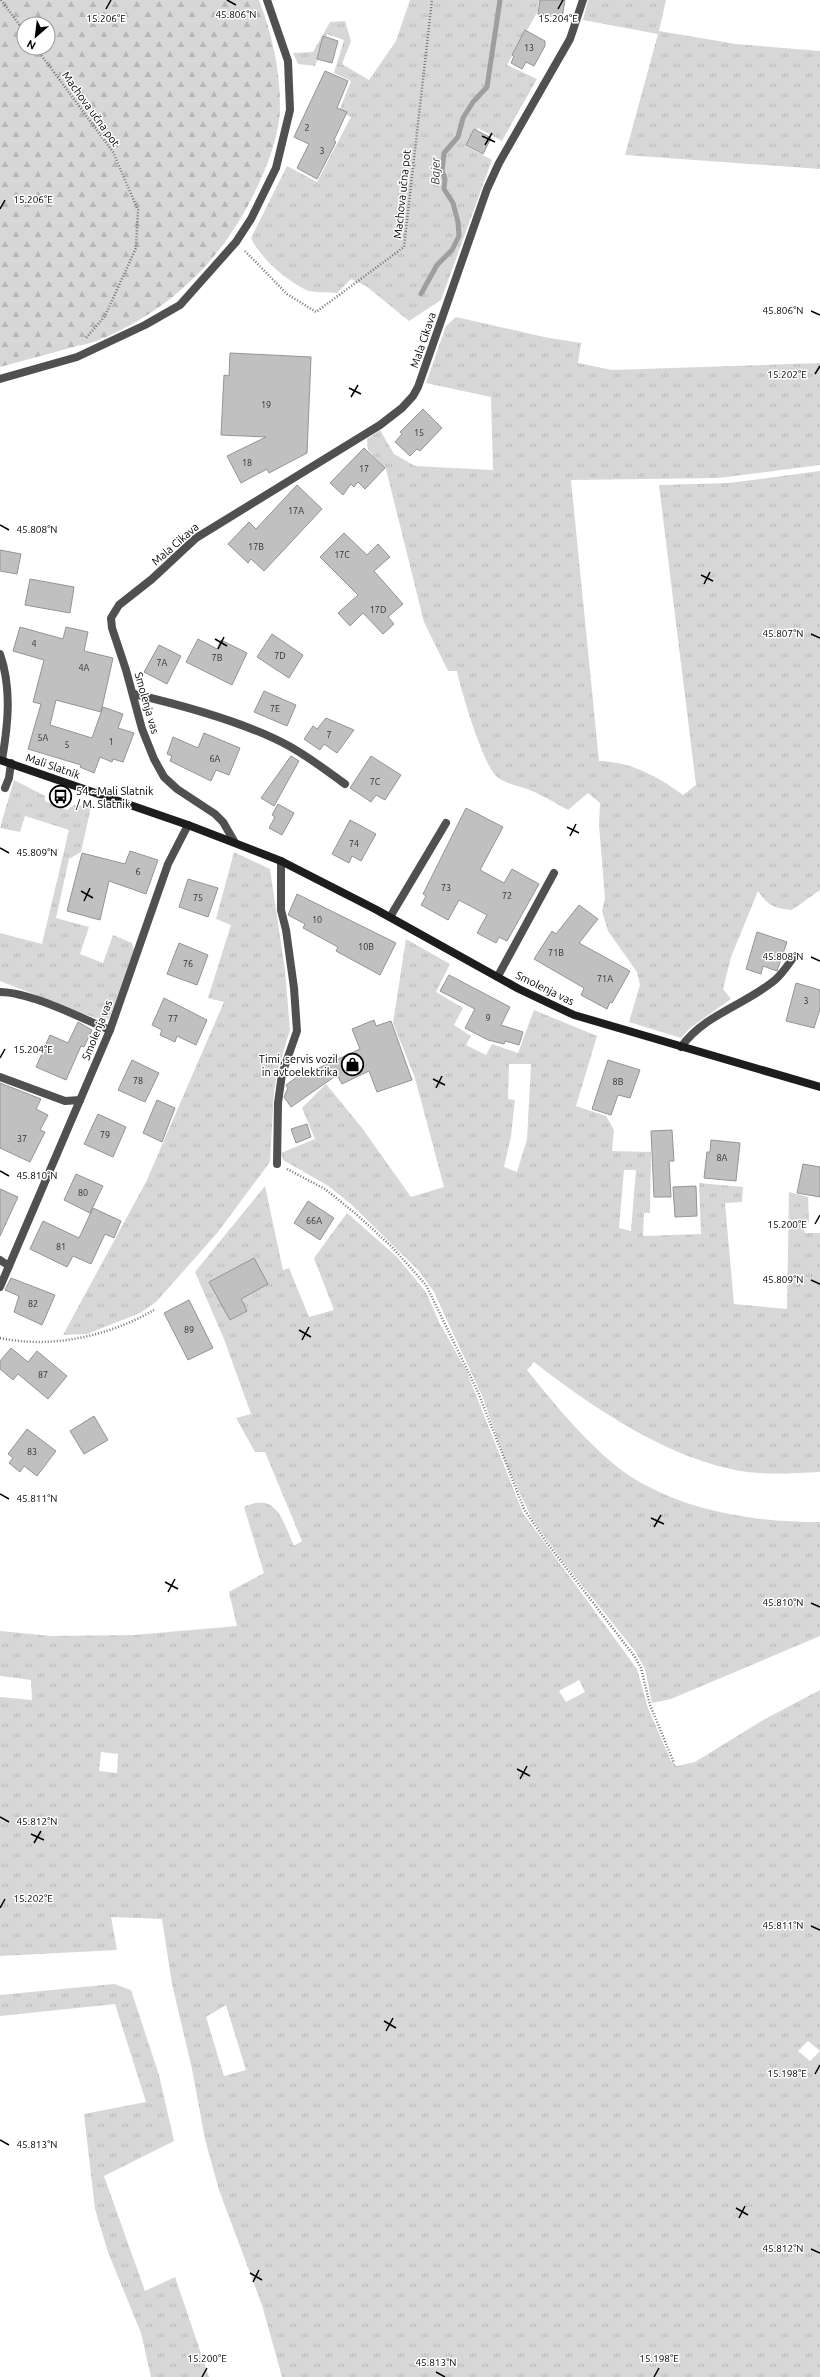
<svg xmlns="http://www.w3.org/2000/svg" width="820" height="2377" font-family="Ubuntu,sans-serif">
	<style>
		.grass { fill: url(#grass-tufts); fill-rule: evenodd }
		.forest { fill: url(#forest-firs); fill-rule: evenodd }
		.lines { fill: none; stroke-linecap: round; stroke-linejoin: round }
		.stream { stroke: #9e9e9e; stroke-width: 5 }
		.building { fill: #c0c0c0; stroke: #949494 }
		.path { stroke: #727272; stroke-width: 2.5; stroke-dasharray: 1 2; stroke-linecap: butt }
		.service { stroke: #505050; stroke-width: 8 }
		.minor { stroke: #505050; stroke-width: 8 }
		.secondary { stroke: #1d1d1d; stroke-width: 8 }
		.ticks { fill: none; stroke: #000; stroke-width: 1.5 }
		.labels { text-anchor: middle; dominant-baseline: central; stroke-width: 3; stroke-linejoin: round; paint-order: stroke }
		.number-label { font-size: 9px; fill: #303030 }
		.street-label { font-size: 11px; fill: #000; stroke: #fff }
		.poi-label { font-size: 11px; fill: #000; stroke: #fff; text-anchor: start }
		.water-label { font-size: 12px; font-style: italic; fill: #3f3f3f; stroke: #fff }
		.ticks-label { font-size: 10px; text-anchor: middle; fill: #000; stroke: #fff; stroke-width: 3; stroke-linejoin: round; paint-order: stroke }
	</style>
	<defs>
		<pattern id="grass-tufts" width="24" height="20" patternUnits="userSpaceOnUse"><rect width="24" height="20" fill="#d7d7d7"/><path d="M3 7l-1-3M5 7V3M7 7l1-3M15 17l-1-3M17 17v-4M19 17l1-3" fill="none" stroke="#b7b7b7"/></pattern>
		<pattern id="forest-firs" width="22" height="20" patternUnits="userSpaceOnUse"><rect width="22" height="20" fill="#d7d7d7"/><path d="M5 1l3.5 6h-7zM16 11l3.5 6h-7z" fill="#b7b7b7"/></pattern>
	</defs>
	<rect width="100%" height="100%" fill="#fff"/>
	<g class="grass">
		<path d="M410,0H539L538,11L507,65L537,79L502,141L478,128L466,146L492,160L441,300L409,321L366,286L351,279L337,293C328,292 314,293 306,290C285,279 261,259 251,238L287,166L317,182L351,117L339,111L351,81L334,73L344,40L327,34L315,66L298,64L293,53L313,52L330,22L345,21L351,41L342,64L369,80L396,41Z"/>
		<polygon points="588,0 666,0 659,31 736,44 820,51 820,169 625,155 658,34 583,20"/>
		<path d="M456,317L544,337L581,343L578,363L612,370L820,363V465L718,478L571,480L599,761C632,762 657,776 683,795L696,785L659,485L729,483L820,471V890L792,910C773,908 769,906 758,891L731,957L723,989L731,999L690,1028L681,1038L629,1022L640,985L637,972L608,931L602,911L605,898L599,825L600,803L588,793L568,810C555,803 541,794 527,789C517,785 505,784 496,776C483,764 461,691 457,671H448L424,622L386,469L368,450L367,439L380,430L394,454L415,466L493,470L491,397L426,383L446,326Z"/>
		<polygon points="14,780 45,796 45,801 67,810 74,805 91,807 81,852 69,859 56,918 89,927 80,954 103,963 113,935 132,943 134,950 109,1019 95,1018 0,981 0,933 42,944 69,830 25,816 20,832 0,828"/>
		<polygon points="234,852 270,869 285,970 290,1030 278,1069 274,1091 270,1162 218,1232 156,1302 140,1313 87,1334 63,1335 146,1182 224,1002 208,998 231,925 216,919"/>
		<path d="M406,939L450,964L436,992L463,1008L454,1025L471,1036L466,1045L486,1055L492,1044L518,1053L534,1010L597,1036L576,1106L606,1116L614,1130L612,1151L651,1152L650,1213H644L643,1236L701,1234L699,1183L743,1187L742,1202L725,1203L734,1304L787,1309L789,1192L808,1197L809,1222L802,1225L805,1233H820V1472C796,1473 772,1475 747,1472C671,1461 593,1408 534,1362L527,1370C556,1406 594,1453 633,1478C688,1512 756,1522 820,1522V1636L671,1699L652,1703L645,1669L635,1651L561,1559L532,1519L507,1466L483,1398L434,1292L418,1270L352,1205L327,1185L283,1160L281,1153L315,1139L302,1108L326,1084L362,1128L411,1197L444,1187L415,1078L393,1023ZM509,1064H531L527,1139L517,1172L504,1167L511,1136L515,1100L508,1099ZM624,1170H636L631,1231L619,1228Z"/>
		<path d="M265,1186L283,1270L289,1268L309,1317L334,1310L314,1258L347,1213L397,1257L426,1292L440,1324L466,1370L523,1513L637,1669L648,1708L671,1761L677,1766L695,1762L765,1719L820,1690V2377H282L262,2305L219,2190L205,2139L192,2069L172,1984L162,1919L111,1917L117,1950L0,1956V1697L32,1700L31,1680L0,1676V1631L51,1636L134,1635L237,1626L229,1592L264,1573L244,1507C277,1491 283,1522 294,1546L302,1541L265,1452H255L236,1418L251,1414L224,1339L195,1272ZM579,1680L585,1692L566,1702L559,1691ZM101,1752L118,1754L117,1773L99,1771ZM226,2005L246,2070L224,2076L206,2017ZM808,2041L820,2051L810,2061L798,2051Z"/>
		<polygon points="114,1984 131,1990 159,2075 174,2141 104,2176 145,2291 175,2277 209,2377 151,2377 141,2333 108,2252 95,2209 84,2114 146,2102 115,2004 0,2016 0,1995"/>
	</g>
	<path class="forest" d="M0,0H259C272,34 280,69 280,106C280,131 270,159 260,181C227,255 174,309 99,340C90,344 79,345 70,348C47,354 23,361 0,367ZM24,24H48V48H24Z"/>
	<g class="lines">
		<polyline class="stream" points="421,294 437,265 452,250 459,236 458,222 453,203 444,189 445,179 442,171 444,153 458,137 463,118 473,102 487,87 500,0"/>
	</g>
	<g class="building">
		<polygon points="540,0 565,0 562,18 538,14"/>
		<polygon points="525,30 545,41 545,46 534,66 526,62 522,69 511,63 514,56 512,55"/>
		<polygon points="323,36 338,41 332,63 317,59"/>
		<polygon points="325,71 348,81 337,108 347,112 334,140 336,142 317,179 297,168 309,144 294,137"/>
		<polygon points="474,129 491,138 483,154 466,145"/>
		<polygon points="230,353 311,357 307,453 269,473 267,469 241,483 227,456 266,437 221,435 224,375 229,376"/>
		<polygon points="423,409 442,428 420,451 417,449 410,456 395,442 402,434 400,432"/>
		<polygon points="364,448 385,468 365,489 358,482 354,487 351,484 343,495 330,483"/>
		<polygon points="297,485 322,509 264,571 251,559 248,563 228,544 249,522 256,529"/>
		<polygon points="344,533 367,555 378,544 390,557 374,571 403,604 388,617 394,624 383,634 363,613 350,626 338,613 358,595 320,557"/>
		<polygon points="0,550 21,554 17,574 0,571"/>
		<polygon points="30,579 74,587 70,613 25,605"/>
		<polygon points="20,627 63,639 66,627 88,632 84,651 113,658 101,712 56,700 50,725 92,738 103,707 123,714 118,728 134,733 123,762 113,759 112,762 100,757 94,773 80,767 81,765 28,749 41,704 33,702 44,660 13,651"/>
		<polygon points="272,634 303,655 289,678 257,657"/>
		<polygon points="198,639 217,649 221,640 247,653 232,685 186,662"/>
		<polygon points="159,645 181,656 167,684 144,672"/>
		<polygon points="264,691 296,705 287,726 254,712"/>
		<polygon points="326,718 354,730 337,753 324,744 320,750 304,739 313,726 317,729"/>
		<polygon points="204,733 240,748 229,775 216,770 211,781 170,761 172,756 167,754 173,737 198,748"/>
		<polygon points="291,756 299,761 274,806 261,798"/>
		<polygon points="371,756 401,775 385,800 376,795 371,802 350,788"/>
		<polygon points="278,804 294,813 282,835 269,828 275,817 272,815"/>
		<polygon points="466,808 503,827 480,870 504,883 512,869 539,884 507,941 499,937 496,943 477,933 487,915 459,900 448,920 421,905 426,896 423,894"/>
		<polygon points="350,820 376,834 361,861 352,856 349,863 332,854"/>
		<polygon points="130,851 158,860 146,894 109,881 100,920 67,911 82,853 125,864"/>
		<polygon points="188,879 218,888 208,917 179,907"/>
		<polygon points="297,894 396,943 380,975 336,951 338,947 303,928 305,924 288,915"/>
		<polygon points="579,905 598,919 579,943 630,971 612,1003 610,1002 607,1009 581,995 584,988 534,959 552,931 556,934"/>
		<polygon points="757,932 787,942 777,971 763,966 761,974 746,969"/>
		<polygon points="179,943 208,955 197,985 167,974"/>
		<polygon points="449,975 510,1007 501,1025 523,1032 519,1045 505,1041 504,1044 488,1040 465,1028 475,1009 440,991"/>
		<polygon points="796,983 820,990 820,1009 814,1028 786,1021"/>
		<polygon points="164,998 207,1020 196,1045 177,1036 175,1042 160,1035 162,1030 152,1025"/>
		<polygon points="374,1020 376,1026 391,1021 412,1080 377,1092 369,1071 342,1084 337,1075 291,1107 284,1097 288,1088 286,1085 308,1069 310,1072 360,1049 352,1029"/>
		<polygon points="78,1022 92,1030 84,1047 81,1046 66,1080 36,1067 50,1035 68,1043"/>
		<polygon points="132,1060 159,1073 145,1102 118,1090"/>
		<polygon points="608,1060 640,1070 630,1098 618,1095 611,1115 592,1109"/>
		<polygon points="0,1083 41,1099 36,1109 48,1115 40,1130 45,1132 30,1162 0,1148"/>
		<polygon points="157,1100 175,1108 162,1142 143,1133"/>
		<polygon points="98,1114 126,1127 113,1157 84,1144"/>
		<polygon points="307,1124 311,1137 296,1143 291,1129"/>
		<polygon points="672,1130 674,1161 669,1161 671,1197 654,1197 651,1131"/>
		<polygon points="711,1140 740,1143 736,1181 704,1178 707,1152 710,1152"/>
		<polygon points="803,1164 820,1167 820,1197 797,1193"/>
		<polygon points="76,1174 103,1186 90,1213 64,1200"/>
		<polygon points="696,1186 697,1216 675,1217 673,1187"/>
		<polygon points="0,1189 18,1197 0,1236"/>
		<polygon points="308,1201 334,1218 320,1240 294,1223"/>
		<polygon points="93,1208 121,1221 114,1238 105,1234 91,1264 73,1256 67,1267 30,1249 43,1221 79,1238"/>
		<polygon points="254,1258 268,1284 241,1299 247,1311 230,1320 209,1282"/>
		<polygon points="11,1278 55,1295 42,1325 14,1312 19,1296 5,1290"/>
		<polygon points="189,1300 213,1348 188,1360 164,1313"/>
		<polygon points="11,1348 28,1362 37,1351 67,1376 48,1399 18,1374 13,1380 0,1369 0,1361"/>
		<polygon points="94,1416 108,1440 84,1454 70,1431"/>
		<polygon points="27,1429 56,1451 37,1476 24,1466 20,1472 9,1463 13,1458 8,1454"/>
	</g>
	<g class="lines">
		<g class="path">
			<polyline points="1,0 24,31"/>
			<polyline points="36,48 113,152 138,210 136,248 105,316 86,338"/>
			<polyline points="245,251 287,294 316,312 404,247 432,0"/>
			<polyline points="287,1169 325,1189 356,1214 391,1246 426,1285 478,1392 524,1509 547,1543 635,1657 641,1668 650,1705 674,1763"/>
			<path d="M0,1338C52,1349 109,1336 154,1310"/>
		</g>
		<g class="service">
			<polyline points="5,788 9,778 11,763"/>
			<polyline points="390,917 446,823"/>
			<polyline points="498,976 554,873"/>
			<path d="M0,992C30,992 81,1018 110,1030"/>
			<path d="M681,1047C705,1014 745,1005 775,980C782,974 788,965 793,958"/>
			<polyline points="0,1077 65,1101 80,1100"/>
		</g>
		<g class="minor">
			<polyline points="0,379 77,357 145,325 180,305 236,242 251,219 276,168 290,110 288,61 267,0"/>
			<path d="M0,654C12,689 8,725 2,760"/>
			<path d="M134,694C181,705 247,723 289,746C309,757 327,771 345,784"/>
			<polyline points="234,841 223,822 215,814 177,789 164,777 154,759 142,729 126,670 112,628 111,618 119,605 152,579 196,538 380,425 402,408 413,396 418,387 487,189 499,163 570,39 583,0"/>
			<polyline points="277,1164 278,1103 282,1074 297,1031 294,988 286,930 281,910 281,861"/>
			<polyline points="0,1260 9,1266"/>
			<polyline points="0,1287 110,1030 168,864 188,825"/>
		</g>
		<polyline class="secondary" points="0,760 188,825 281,861 375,909 519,989 574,1015 820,1087"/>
	</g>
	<path class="ticks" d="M227,0L236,5M106,9L111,0M558,9L563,0M482,136L495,142M485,145L492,133M0,209L5,200M811,311L820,315M815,374L820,366M349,388L361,394M351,397L358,385M0,525L9,530M701,575L713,581M704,584L710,572M811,634L820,638M215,639L227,646M218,649L224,637M567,827L579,833M570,836L576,824M0,848L9,853M81,891L93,898M84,901L90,888M811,957L820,961M0,1058L5,1049M433,1079L445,1085M436,1088L442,1076M0,1171L9,1176M815,1224L820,1215M811,1280L820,1284M299,1330L311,1337M302,1340L309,1327M0,1494L9,1499M651,1518L664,1524M654,1527L661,1515M165,1582L178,1589M168,1592L175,1579M811,1603L820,1607M517,1769L530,1776M520,1779L527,1766M0,1817L9,1822M31,1834L44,1840M34,1843L41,1831M0,1908L5,1899M811,1926L820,1930M384,2021L396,2028M386,2031L393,2018M815,2074L820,2065M0,2140L9,2145M736,2208L748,2215M739,2218L745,2206M811,2249L820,2253M250,2273L262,2280M253,2282L259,2270M436,2372L445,2377M202,2377L207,2368M654,2377L659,2368"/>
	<defs>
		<symbol id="bus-ring" viewBox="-11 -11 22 22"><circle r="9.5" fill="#fff" stroke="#000" stroke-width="1.5"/><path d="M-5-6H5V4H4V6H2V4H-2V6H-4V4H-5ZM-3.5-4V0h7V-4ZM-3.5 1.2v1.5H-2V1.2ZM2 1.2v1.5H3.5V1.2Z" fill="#000"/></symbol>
		<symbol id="shop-ring" viewBox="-11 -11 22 22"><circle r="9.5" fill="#fff" stroke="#000" stroke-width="1.5"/><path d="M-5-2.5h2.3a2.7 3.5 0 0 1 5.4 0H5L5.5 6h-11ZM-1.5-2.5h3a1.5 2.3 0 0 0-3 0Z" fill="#000"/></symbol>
	</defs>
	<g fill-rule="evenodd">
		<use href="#bus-ring" x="48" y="784" width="25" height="25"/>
		<use href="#shop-ring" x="340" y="1052" width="25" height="25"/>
	</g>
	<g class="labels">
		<g class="number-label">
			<text x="529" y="48">13</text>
			<text x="307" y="128">2</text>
			<text x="322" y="151">3</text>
			<text x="266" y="405">19</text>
			<text x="419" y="433">15</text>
			<text x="247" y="463">18</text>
			<text x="364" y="469">17</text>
			<text x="296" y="511">17A</text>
			<text x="256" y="547">17B</text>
			<text x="342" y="555">17C</text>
			<text x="378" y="610">17D</text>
			<text x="34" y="644">4</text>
			<text x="280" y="656">7D</text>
			<text x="217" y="658">7B</text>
			<text x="162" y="663">7A</text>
			<text x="84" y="668">4A</text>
			<text x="275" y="709">7E</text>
			<text x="329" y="735">7</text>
			<text x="43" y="738">5A</text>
			<text x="111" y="742">1</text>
			<text x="67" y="745">5</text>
			<text x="215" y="759">6A</text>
			<text x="375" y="782">7C</text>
			<text x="354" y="844">74</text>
			<text x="138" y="872">6</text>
			<text x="446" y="888">73</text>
			<text x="507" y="896">72</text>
			<text x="198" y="898">75</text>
			<text x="317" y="920">10</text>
			<text x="366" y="947">10B</text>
			<text x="556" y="953">71B</text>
			<text x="188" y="964">76</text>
			<text x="605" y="979">71A</text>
			<text x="806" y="1001">3</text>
			<text x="488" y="1018">9</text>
			<text x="173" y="1019">77</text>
			<text x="138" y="1081">78</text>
			<text x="618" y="1082">8B</text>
			<text x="105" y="1135">79</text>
			<text x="22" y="1139">37</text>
			<text x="722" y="1158">8A</text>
			<text x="83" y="1193">80</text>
			<text x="314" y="1221">66A</text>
			<text x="61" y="1247">81</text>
			<text x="33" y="1304">82</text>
			<text x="189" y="1330">89</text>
			<text x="43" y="1375">87</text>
			<text x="32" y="1452">83</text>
		</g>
		<g class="street-label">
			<text transform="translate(91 109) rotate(54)">Machova učna pot</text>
			<text transform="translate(402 194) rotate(-84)">Machova učna pot</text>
			<text transform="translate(423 340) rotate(-71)">Mala Cikava</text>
			<text transform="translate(175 544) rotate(-41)">Mala Cikava</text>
			<text transform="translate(147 703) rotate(74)">Smolenja vas</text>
			<text transform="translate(53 766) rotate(19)">Mali Slatnik</text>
			<text transform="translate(545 988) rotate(26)">Smolenja vas</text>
			<text transform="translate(97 1030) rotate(-68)">Smolenja vas</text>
		</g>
		<g class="poi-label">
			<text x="76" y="791">54 ~Mali Slatnik<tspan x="76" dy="13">/ M. Slatnik</tspan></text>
			<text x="338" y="1059" text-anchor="end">Timi, servis vozil<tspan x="338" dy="13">in avtoelektrika</tspan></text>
		</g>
		<g class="water-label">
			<text transform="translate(435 171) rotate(-89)">Bajer</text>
		</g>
	</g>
	<g class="ticks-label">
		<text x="236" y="18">45.806°N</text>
		<text x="106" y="22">15.206°E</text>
		<text x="558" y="22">15.204°E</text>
		<text x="33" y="203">15.206°E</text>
		<text x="783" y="314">45.806°N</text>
		<text x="787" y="378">15.202°E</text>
		<text x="37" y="533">45.808°N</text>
		<text x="783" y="637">45.807°N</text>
		<text x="37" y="856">45.809°N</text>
		<text x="783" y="960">45.808°N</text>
		<text x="33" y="1053">15.204°E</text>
		<text x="37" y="1179">45.810°N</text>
		<text x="787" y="1228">15.200°E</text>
		<text x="783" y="1283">45.809°N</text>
		<text x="37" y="1502">45.811°N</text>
		<text x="783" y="1606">45.810°N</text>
		<text x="37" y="1825">45.812°N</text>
		<text x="33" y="1902">15.202°E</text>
		<text x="783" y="1929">45.811°N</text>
		<text x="787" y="2077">15.198°E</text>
		<text x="37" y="2148">45.813°N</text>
		<text x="783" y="2252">45.812°N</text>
		<text x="207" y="2362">15.200°E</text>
		<text x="659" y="2362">15.198°E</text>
		<text x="436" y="2366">45.813°N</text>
	</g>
	<g transform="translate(36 36) rotate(208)"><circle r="19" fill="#ffffff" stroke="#999999"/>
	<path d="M0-3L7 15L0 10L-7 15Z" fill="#000000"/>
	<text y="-6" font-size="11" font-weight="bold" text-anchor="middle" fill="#000000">N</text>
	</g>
</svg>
